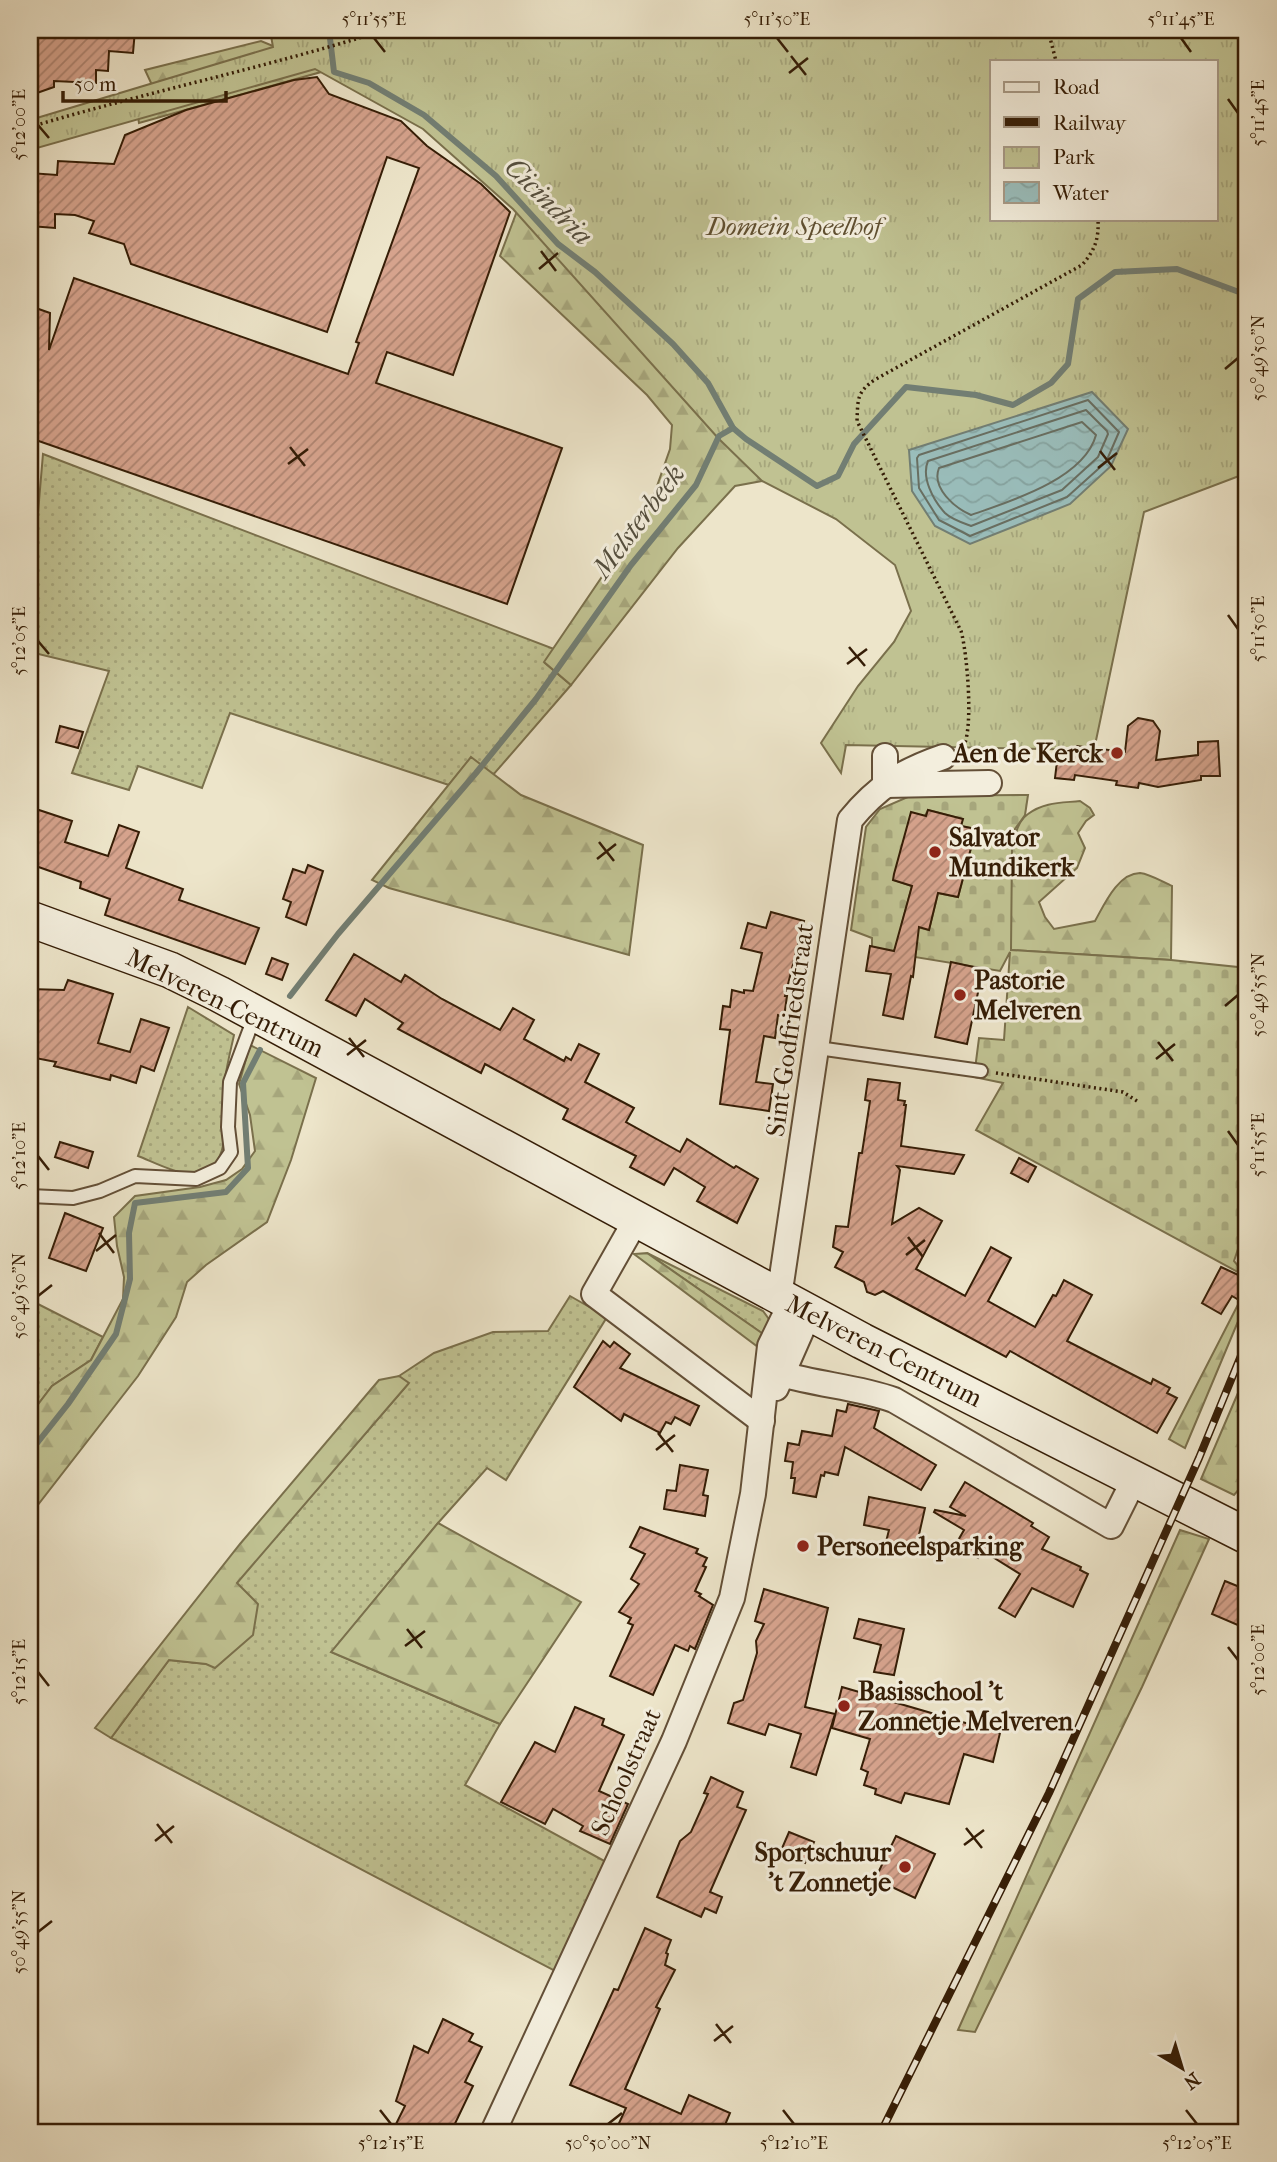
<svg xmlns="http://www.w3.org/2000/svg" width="1277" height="2162" font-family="'IM FELL French Canon',serif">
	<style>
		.grass { fill: url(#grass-dots); stroke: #7a704c; stroke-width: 2 }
		.forest { fill: url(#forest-firs); stroke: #7a704c; stroke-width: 2 }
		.cemetery { fill: url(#cemetery-stones); stroke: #7a704c; stroke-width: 2; fill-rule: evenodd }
		.park { fill: url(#park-tufts); stroke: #7a704c; stroke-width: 2; fill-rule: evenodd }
		.water { fill: url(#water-waves); stroke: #727e73; stroke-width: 2 }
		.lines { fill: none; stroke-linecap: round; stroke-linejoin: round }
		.shore { stroke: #686e61; stroke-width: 2 }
		.stream { stroke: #727e73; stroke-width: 6 }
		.building { fill: url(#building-hatch); stroke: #351d06; stroke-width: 2 }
		.service-casing { stroke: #634f37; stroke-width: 16 }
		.minor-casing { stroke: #634f37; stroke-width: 28 }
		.secondary-casing { stroke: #351d06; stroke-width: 38 }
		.path { stroke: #351d06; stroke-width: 3.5; stroke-dasharray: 2 3.5; stroke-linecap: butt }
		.service { stroke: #f3eedd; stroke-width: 12 }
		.minor { stroke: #f3eedd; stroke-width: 24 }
		.secondary { stroke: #f3eedd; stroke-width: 35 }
		.rail-casing { stroke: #351d06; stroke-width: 8 }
		.rail { stroke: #f3eedd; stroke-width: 5; stroke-dasharray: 16; stroke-linecap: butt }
		.ticks { fill: none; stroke: #351d06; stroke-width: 2.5 }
		.poi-dot { fill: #8f2418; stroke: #f3eedd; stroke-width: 2.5 }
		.labels { text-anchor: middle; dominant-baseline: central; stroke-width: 6; stroke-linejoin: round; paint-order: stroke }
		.park-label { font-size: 26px; font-style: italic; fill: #5f4f30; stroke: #f3eedd }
		.poi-label { font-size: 26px; font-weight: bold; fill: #351d06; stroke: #f3eedd; text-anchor: start }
		.street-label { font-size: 26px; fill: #351d06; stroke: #f3eedd }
		.water-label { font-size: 28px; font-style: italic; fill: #534d3d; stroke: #f3eedd }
		.neatline { fill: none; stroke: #351d06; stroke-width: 2.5 }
		.ticks-label { font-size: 18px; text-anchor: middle; fill: #351d06 }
	</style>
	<defs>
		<pattern id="grass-dots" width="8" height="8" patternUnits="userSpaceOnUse" patternTransform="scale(1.75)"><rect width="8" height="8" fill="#c0c292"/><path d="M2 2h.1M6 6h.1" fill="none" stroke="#a6a67c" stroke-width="1.8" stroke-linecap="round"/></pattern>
		<pattern id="forest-firs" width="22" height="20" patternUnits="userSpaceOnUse" patternTransform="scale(1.75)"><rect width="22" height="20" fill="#c0c292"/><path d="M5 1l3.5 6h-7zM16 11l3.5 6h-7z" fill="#a6a67c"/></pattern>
		<pattern id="cemetery-stones" width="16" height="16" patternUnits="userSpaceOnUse" patternTransform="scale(1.75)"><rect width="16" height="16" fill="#c0c292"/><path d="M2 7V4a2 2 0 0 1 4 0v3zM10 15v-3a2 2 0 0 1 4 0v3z" fill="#a6a67c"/></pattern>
		<pattern id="park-tufts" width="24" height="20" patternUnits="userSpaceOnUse" patternTransform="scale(1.75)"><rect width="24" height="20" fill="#c0c292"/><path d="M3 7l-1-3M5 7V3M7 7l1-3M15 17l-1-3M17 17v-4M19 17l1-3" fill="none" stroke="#a6a67c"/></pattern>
		<pattern id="water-waves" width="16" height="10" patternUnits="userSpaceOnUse" patternTransform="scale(1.75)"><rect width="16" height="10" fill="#9abebc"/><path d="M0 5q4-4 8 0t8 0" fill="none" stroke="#85a3a0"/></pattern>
		<pattern id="building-hatch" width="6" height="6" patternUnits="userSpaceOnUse" patternTransform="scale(1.75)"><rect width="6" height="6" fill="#d6a38d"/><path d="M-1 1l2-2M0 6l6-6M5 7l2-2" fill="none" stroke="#ae8471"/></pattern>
	</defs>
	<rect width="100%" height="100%" fill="#ede5ca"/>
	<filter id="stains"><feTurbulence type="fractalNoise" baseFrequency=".00286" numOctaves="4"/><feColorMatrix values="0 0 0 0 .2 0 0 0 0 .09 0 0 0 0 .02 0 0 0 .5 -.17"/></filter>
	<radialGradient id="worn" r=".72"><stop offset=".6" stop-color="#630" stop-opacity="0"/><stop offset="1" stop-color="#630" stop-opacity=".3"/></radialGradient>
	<g class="grass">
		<polygon points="43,454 554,649 545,663 571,685 493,775 471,758 449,785 230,713 202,788 138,766 129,790 72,773 109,671 30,652 30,607"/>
		<path d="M188,1007L234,1035C231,1049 227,1064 225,1079C222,1109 238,1174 190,1174C176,1174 151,1161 138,1156Z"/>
		<polygon points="647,1253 763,1311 771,1322 766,1336"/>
		<polygon points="570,1296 607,1317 506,1480 487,1468 438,1523 332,1652 500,1724 465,1785 608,1863 557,1972 111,1738 169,1660 206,1664 236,1583 408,1384 399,1376 434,1353 493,1332 548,1331"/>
		<polygon points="30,1300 103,1337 91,1360 52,1386 30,1415"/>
	</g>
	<g class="forest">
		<polygon points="275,30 349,30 152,85 145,70 261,41 273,46"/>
		<polygon points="339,51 321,72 139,123 136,105"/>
		<polygon points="517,211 737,445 762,481 735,486 678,548 571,685 544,662 650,506 670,449 672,425 647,395 500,256"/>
		<polygon points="471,757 521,795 643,845 629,955 389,888 372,880"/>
		<path d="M1080,801L1090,808L1094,815L1086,821L1078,833L1085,848L1077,868L1039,902L1045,917L1054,929L1095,921C1104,905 1118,873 1140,873C1150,874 1163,882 1172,886L1171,960L1011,950C1010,920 1002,831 1028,814C1044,802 1061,803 1080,801Z"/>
		<polygon points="250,1045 316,1078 291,1160 267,1222 206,1265 187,1282 176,1317 138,1376 30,1515 30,1415 52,1386 91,1360 123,1299 124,1277 117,1246 114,1217 135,1196 200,1187 226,1180 242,1169 255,1151 250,1115 239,1084"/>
		<polygon points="647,1253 766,1336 762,1350 634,1254"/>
		<polygon points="1247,1287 1247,1300 1185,1448 1169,1439"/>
		<polygon points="1247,1372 1247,1480 1234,1495 1201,1479"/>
		<polygon points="399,1376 409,1383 237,1583 258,1604 253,1635 215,1668 206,1664 169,1660 111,1738 95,1728 240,1544 379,1380"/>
		<polygon points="438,1523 581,1602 500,1724 331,1652"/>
		<polygon points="1180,1530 1209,1539 1142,1687 975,2032 958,2030"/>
	</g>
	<path class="cemetery" d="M1028,795L1025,815L1015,829L1012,850L1011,950L1171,960L1247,968V1222L1234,1261L1247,1277L976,1130L1003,1083L974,1077L979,1038L1004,1040L1010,952L1000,971L872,950V938L851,930L866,827L880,809L910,796ZM928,810L962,819L961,826L976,829L958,897L938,893L929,930L902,923L912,886L894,880L895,874Z"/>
	<path class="park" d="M270,30H1247V473L1144,512L1094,750L846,745L841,773L821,743L858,686L894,642L911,611L895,565L836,519L762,481L718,438L513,209L423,129L315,69L30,150V120L273,47ZM992,61H1216V219H992Z"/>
	<polygon class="water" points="1092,392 1128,429 1111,466 1070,504 970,544 935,526 912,491 909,450"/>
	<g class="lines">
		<g class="shore">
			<polygon points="1088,400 1119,432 1106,462 1067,497 970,536 939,520 919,488 917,458 919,455"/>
			<path d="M1086,410L1107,431L1108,434L1098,457L1062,490L971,526C963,523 951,519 945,513C933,500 921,477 928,461Z"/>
			<path d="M1082,422L1096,435C1084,479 1011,501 971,515C955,508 931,488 939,468Z"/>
		</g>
		<g class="stream">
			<polyline points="329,30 334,72 369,83 424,115 496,176 558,244 595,272 673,344 708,383 733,428"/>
			<polyline points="290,996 338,934 476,773 536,699 631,565 696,485 719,436 733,428 746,439 817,486 838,476 854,444 906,387 976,395 1013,405 1051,383 1068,364 1078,299 1115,272 1177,269 1247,295"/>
			<polyline points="30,1452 68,1404 116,1334 130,1279 129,1233 135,1203 226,1192 248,1168 243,1083 260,1050"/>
		</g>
	</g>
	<g class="building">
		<polygon points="30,30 135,30 133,53 109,51 108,71 96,70 96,83 54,81 54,87 34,94 36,62 30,62"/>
		<polygon points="317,77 329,94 401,121 427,146 481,184 510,212 453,375 387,352 376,383 562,448 507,604 30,438 30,306 50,313 49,350 74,278 348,374 359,343 356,342 419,168 387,157 327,332 131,264 124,244 89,233 94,221 75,215 55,214 55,228 30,226 30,173 57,175 58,161 114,164 125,135 186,110 294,80"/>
		<polygon points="1138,718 1153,721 1160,731 1156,760 1198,755 1198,742 1218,741 1220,776 1201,776 1201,780 1158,787 1139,783 1138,788 1116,785 1117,781 1075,775 1074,780 1055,778 1058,753 1076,753 1077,746 1125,752 1128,726"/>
		<polygon points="60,726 83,732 78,748 56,742"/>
		<polygon points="30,807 72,821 65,842 108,856 119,825 139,832 126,868 183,889 179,900 259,928 245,964 105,915 110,899 80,888 81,882 30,864"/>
		<polygon points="928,810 963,819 961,826 976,829 958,897 938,893 929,930 919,927 913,977 911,976 903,1019 883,1015 891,974 866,971 870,946 894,951 912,886 893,880 894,874 911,812 926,816"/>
		<polygon points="308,865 323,871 306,925 286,917 291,902 283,899 293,869 305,873"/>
		<polygon points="771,912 804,921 785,996 787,996 784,1017 778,1015 775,1038 764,1036 756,1082 773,1084 769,1111 720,1104 730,1030 720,1029 723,1006 730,1007 732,990 744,993 744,990 753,991 762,953 741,948 748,923 766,928"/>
		<polygon points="354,954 401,982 405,975 442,999 500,1030 513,1008 534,1020 524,1039 564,1061 566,1057 571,1060 579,1044 599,1054 585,1082 634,1108 626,1122 680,1152 687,1139 734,1168 736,1166 758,1179 737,1223 697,1201 705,1187 674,1168 664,1185 630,1167 636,1156 563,1119 568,1109 485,1064 481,1073 398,1029 403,1023 365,999 356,1016 326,1000"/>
		<polygon points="272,958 288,964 282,980 266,974"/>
		<polygon points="951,962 983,969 967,1044 935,1037"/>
		<polygon points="68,980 113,994 98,1043 130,1052 141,1019 169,1028 154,1071 141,1066 136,1083 111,1075 110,1080 54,1066 56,1062 30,1057 30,989 64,990"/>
		<polygon points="868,1079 900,1083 898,1100 905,1101 904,1105 906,1105 901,1146 964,1155 954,1174 897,1166 900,1170 892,1224 919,1208 942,1221 916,1269 965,1296 991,1247 1011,1258 988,1301 1035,1327 1053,1295 1056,1296 1064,1280 1092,1295 1067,1341 1151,1384 1153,1379 1170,1388 1167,1393 1177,1398 1157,1433 1010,1351 1006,1357 883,1291 875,1295 867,1292 864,1282 835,1267 843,1252 833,1247 836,1226 848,1227 859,1153 862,1153 870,1101 865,1100"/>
		<polygon points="60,1142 93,1152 88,1168 55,1157"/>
		<polygon points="1019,1158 1036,1167 1028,1182 1011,1173"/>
		<polygon points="65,1213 103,1228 86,1271 49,1258"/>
		<polygon points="1221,1267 1247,1279 1247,1282 1239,1300 1232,1296 1221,1314 1202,1303"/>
		<polygon points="603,1341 610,1347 614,1342 630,1354 620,1368 699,1406 690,1425 675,1417 671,1424 666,1422 660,1433 624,1414 621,1421 574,1387"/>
		<polygon points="848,1404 879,1411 874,1428 936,1465 921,1490 845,1447 838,1475 825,1472 824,1476 821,1475 816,1497 793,1493 795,1478 791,1478 793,1462 785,1461 788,1443 799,1445 802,1431 832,1436 837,1410 846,1412"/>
		<polygon points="680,1465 708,1470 703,1495 708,1496 705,1516 664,1509 667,1490 676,1491"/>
		<polygon points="965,1482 1033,1523 1031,1526 1049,1537 1042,1549 1081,1567 1080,1570 1088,1574 1073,1607 1032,1588 1015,1617 999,1608 1020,1574 983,1551 978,1558 956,1544 964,1530 934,1512 935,1510 966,1516 950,1507"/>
		<polygon points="869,1497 925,1508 916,1548 886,1542 889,1530 864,1525"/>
		<polygon points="640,1527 698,1549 696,1553 707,1558 703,1566 706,1567 695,1591 701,1594 699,1596 713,1605 695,1649 690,1646 688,1651 675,1645 653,1695 610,1676 633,1625 628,1623 631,1618 619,1612 639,1584 631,1579 645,1554 630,1547"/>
		<polygon points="1225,1581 1247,1590 1247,1629 1212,1614"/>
		<polygon points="764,1589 828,1608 805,1707 835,1714 816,1775 791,1767 801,1734 769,1724 765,1735 728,1723 734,1703 743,1700 757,1653 756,1641 764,1624 755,1621"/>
		<polygon points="859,1619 904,1629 894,1675 874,1672 881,1645 854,1638"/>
		<polygon points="842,1687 1000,1733 993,1762 964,1754 949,1804 905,1793 901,1803 875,1794 876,1789 864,1785 868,1772 861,1769 870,1739 832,1728"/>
		<polygon points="575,1707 604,1719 602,1725 624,1735 599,1791 628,1804 610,1844 580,1831 583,1826 553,1809 545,1824 501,1802 535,1742 555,1752"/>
		<polygon points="711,1777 743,1792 737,1807 746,1810 710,1892 722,1897 716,1913 705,1908 701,1917 657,1897 680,1841 691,1832 708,1794 704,1793"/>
		<polygon points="789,1832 814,1842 805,1863 780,1853"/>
		<polygon points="896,1836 935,1854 915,1898 875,1879"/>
		<polygon points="645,1928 671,1940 666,1953 668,1954 665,1965 675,1970 656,2007 660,2009 625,2089 681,2114 689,2095 730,2113 722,2132 724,2132 615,2132 626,2108 570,2085 614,1989 618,1990"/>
		<polygon points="443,2019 473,2034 469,2041 482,2047 465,2082 473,2086 451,2132 414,2132 396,2124 405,2106 396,2101 414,2046 428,2053"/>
	</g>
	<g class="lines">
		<defs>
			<g id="service">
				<polyline points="818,1048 981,1071"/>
				<polyline points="30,1196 73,1198 100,1191 135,1176 196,1179 220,1168 231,1152 228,1127 230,1082 255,1015"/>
			</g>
			<g id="minor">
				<polyline points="885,756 885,785 989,783"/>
				<polyline points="636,1220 594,1294 762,1421"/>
				<path d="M779,1297L850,820C877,787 902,771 943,757"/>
				<path d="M782,1374C819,1385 858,1387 894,1400L1111,1526L1134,1480"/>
				<polyline points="776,1388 809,1313"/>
				<polyline points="493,2132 674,1741 732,1598 753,1494 770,1346 791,1303"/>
			</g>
			<polyline id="secondary" points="30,919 170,970 219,994 862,1341 1247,1536"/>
		</defs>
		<use href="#service" class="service-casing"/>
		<use href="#minor" class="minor-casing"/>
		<use href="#secondary" class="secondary-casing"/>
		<g class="path">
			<polyline points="1048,30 1056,61"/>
			<path d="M30,127C147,92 268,67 385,30"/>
			<path d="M963,747C974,730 967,651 961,631L857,421C858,400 856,392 876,379L1082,265C1095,250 1099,239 1098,219"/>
			<polyline points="996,1073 1123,1092 1137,1101"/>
		</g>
		<use href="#service" class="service"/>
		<use href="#minor" class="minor"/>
		<use href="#secondary" class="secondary"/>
		<defs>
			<polyline id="rail" points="881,2132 1049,1793 1199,1458 1247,1341"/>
		</defs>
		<use href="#rail" class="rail-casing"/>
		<use href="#rail" class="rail"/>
	</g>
	<path class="ticks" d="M374,38L385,52M777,38L788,52M1181,38L1191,52M791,56L806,75M789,73L808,58M1228,99L1238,113M38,125L49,138M541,251L556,271M539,269L558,253M1225,369L1238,358M290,447L305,466M1100,451L1115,470M288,464L308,449M1098,468L1117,453M1228,615L1238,629M38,641L49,654M849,647L865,666M847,664L867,649M599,842L614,861M597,859L616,844M1225,1006L1238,995M349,1038L364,1057M1158,1042L1173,1061M347,1055L366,1040M1156,1059L1175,1044M1228,1131L1238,1145M38,1156L49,1170M99,1233L114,1253M908,1237L923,1257M96,1251L116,1235M906,1255L925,1240M38,1296L52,1285M658,1433L673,1452M656,1450L675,1435M407,1629L422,1648M405,1646L425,1631M1228,1647L1238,1660M38,1672L49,1686M157,1824L172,1843M966,1828L982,1848M155,1841L174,1826M964,1845L984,1830M38,1932L52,1921M716,2024L731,2043M714,2041L733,2026M380,2110L391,2124M783,2110L794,2124M1186,2110L1197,2124M608,2124L622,2113"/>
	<g class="poi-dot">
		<circle cx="1117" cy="753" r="7"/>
		<circle cx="935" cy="852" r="7"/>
		<circle cx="960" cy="995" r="7"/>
		<circle cx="803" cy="1546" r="7"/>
		<circle cx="844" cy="1706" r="7"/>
		<circle cx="905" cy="1867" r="7"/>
	</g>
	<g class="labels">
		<g class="park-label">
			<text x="794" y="226">Domein Speelhof</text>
		</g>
		<g class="poi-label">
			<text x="1103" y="753" text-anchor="end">Aen de Kerck</text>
			<text x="949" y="837">Salvator<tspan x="949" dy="30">Mundikerk</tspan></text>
			<text x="974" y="980">Pastorie<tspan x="974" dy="30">Melveren</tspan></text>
			<text x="817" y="1546">Personeelsparking</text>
			<text x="858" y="1691">Basisschool 't<tspan x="858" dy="30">Zonnetje Melveren</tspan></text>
			<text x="891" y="1852" text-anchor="end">Sportschuur<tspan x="891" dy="30">'t Zonnetje</tspan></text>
		</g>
		<g class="street-label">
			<text transform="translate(225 1003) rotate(26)">Melveren-Centrum</text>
			<text transform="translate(790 1030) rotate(-82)">Sint-Godfriedstraat</text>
			<text transform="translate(884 1351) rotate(27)">Melveren-Centrum</text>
			<text transform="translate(626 1772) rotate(-66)">Schoolstraat</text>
		</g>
		<g class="water-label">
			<text transform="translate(549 201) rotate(45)">Cicindria</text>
			<text transform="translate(638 521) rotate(-53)">Melsterbeek</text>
		</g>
	</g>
	<rect width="1277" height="2162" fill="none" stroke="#ede5ca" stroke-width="77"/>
	<rect x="990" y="60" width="228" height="161" fill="#f3eedd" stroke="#a79a87" stroke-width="2"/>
	<rect x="1004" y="82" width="35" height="10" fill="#f3eedd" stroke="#a79a87" stroke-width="2"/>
	<text x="1053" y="94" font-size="21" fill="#351d06">Road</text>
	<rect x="1004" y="117" width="35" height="10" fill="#351d06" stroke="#a79a87" stroke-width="2"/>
	<text x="1053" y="130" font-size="21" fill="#351d06">Railway</text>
	<rect x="1004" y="147" width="35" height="21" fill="url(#park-tufts)" stroke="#a79a87" stroke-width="2"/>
	<text x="1053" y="164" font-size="21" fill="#351d06">Park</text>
	<rect x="1004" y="182" width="35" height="21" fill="url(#water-waves)" stroke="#a79a87" stroke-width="2"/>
	<text x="1053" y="200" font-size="21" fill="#351d06">Water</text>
	<g transform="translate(1182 2068) rotate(142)" stroke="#f3eedd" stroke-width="5" paint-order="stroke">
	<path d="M0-5L12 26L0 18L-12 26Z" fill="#351d06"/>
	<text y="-10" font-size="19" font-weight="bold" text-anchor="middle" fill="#351d06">N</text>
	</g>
	<path d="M63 91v10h163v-10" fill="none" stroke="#351d06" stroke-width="3.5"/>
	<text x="74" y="91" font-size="21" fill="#351d06" stroke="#f3eedd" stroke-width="5" paint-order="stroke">50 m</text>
	<rect x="38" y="38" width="1200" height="2086" class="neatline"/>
	<g class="ticks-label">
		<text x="374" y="25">5°11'55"E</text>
		<text x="777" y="25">5°11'50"E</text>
		<text x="1181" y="25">5°11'45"E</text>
		<text transform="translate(1258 113) rotate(-90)" y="6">5°11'45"E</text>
		<text transform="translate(19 125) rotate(-90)" y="6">5°12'00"E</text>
		<text transform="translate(1258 358) rotate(-90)" y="6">50°49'50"N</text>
		<text transform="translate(1258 629) rotate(-90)" y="6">5°11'50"E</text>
		<text transform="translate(19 641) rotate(-90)" y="6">5°12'05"E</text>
		<text transform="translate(1258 995) rotate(-90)" y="6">50°49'55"N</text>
		<text transform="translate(1258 1145) rotate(-90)" y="6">5°11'55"E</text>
		<text transform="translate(19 1156) rotate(-90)" y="6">5°12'10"E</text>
		<text transform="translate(19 1296) rotate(-90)" y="6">50°49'50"N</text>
		<text transform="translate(1258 1660) rotate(-90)" y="6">5°12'00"E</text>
		<text transform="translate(19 1672) rotate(-90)" y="6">5°12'15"E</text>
		<text transform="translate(19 1932) rotate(-90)" y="6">50°49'55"N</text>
		<text x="391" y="2149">5°12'15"E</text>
		<text x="608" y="2149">50°50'00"N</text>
		<text x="794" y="2149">5°12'10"E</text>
		<text x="1197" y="2149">5°12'05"E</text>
	</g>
	<rect width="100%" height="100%" filter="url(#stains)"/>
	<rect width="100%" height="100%" fill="url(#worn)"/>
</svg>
